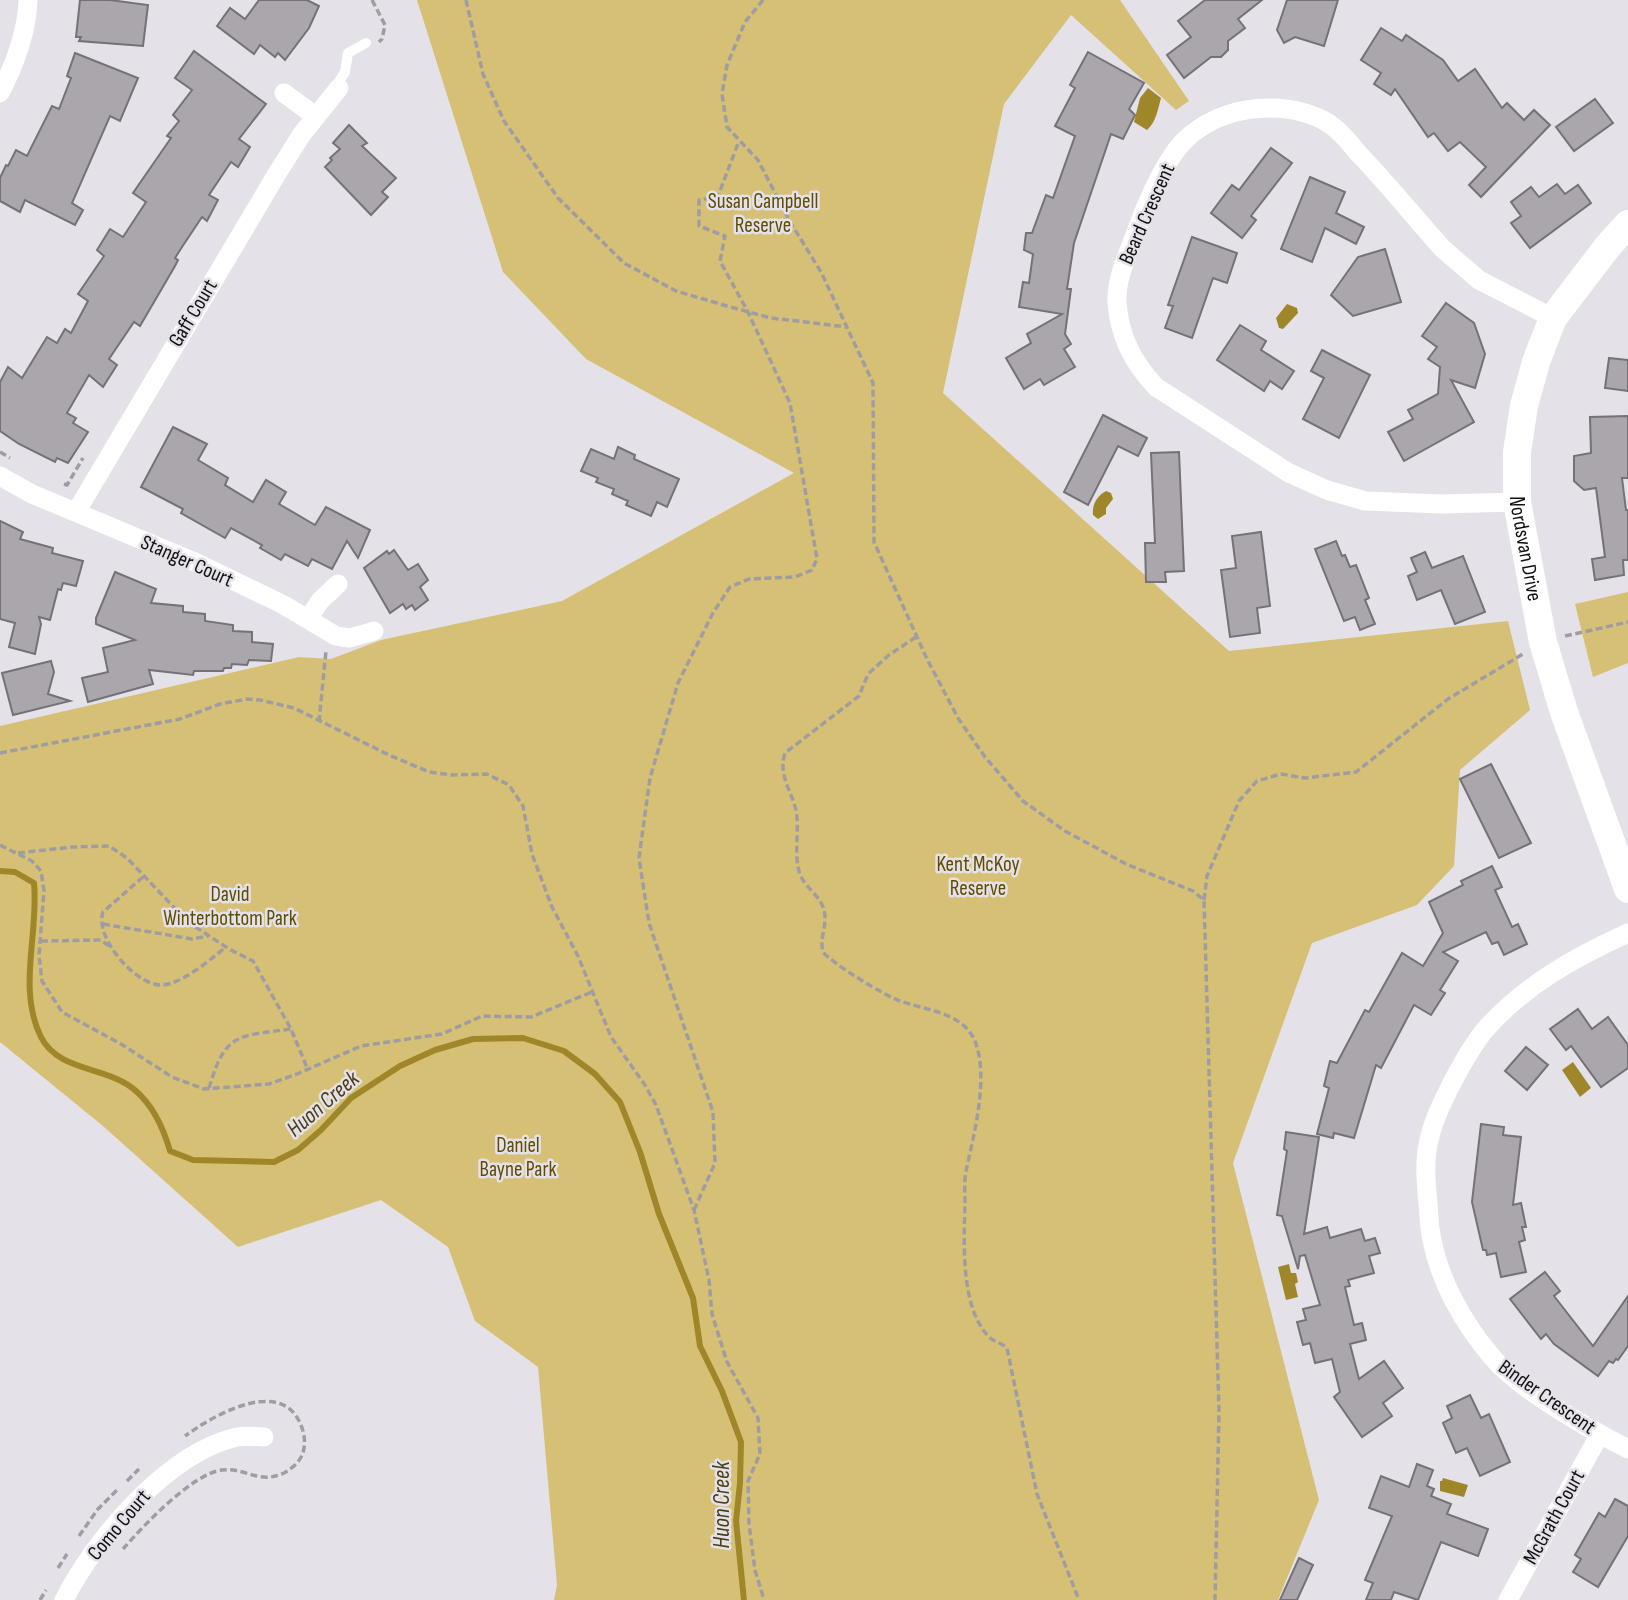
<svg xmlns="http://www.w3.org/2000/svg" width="1628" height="1600" font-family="'Sofia Sans Condensed',sans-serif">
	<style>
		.green { fill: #d5c076 }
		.water { fill: #9f8729 }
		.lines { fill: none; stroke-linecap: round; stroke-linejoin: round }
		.stream { stroke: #9f8729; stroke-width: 6 }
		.building { fill: #aaa6ac; stroke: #747177; stroke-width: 2 }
		.path { stroke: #a09da2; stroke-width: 3.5; stroke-dasharray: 7 3.5; stroke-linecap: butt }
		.lane { stroke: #fff; stroke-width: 10 }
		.street { stroke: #fff; stroke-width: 19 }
		.secondary { stroke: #fff; stroke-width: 28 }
		.labels { text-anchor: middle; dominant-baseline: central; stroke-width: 5; stroke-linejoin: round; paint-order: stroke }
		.park-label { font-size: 21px; fill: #5d4c01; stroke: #e5e1e8 }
		.street-label { font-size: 21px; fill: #100f11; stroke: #e5e1e8 }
		.water-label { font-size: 23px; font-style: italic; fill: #483e17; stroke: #e5e1e8 }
	</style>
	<rect width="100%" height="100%" fill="#e5e1e8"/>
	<g class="green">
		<polygon points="417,0 1120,0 1189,101 1176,110 1071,15 1004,104 943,393 1229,651 1508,621 1530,710 1460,770 1454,866 1417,905 1312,943 1233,1163 1319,1500 1278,1600 747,1600 738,1523 738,1507 736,1521 744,1600 554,1600 557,1585 538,1367 475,1321 448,1247 381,1200 238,1247 103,1126 0,1042 0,726 299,657 331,659 381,640 562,601 794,473 586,359 503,272"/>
		<polygon points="1628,592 1628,663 1593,677 1575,604"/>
	</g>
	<g class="water">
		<path d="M1148,88L1161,98C1158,109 1156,122 1147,130L1134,122L1140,98Z"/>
		<polygon points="1287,304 1297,308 1298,313 1283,329 1279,328 1276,318"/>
		<path d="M1106,491L1111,493L1113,499L1106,508V514L1098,519L1093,515C1092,504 1097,496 1106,491Z"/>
		<polygon points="1573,1062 1591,1088 1580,1097 1562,1070"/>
		<polygon points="1289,1264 1291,1273 1296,1273 1298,1282 1295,1284 1298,1297 1286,1300 1278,1267"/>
		<polygon points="1443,1478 1468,1485 1464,1497 1440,1491 1440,1481 1442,1481"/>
	</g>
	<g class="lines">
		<path class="stream" d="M0,871L15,872L34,883C39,934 17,989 41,1037C59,1073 109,1066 136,1091C153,1106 164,1130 170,1151L193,1160L274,1162L298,1150L321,1130L351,1098L400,1066L435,1050L473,1039L523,1038L564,1051L595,1074L620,1102L640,1152L659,1214L693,1298L700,1346L722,1391L741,1442L740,1483L736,1521L744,1600"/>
	</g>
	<g class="building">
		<polygon points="80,0 110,0 148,5 143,46 79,41 81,37 76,37"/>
		<polygon points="259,0 307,0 319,6 309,28 285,60 278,53 275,57 260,45 254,54 217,26 230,8 245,19"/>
		<polygon points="1205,0 1262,0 1238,19 1245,28 1228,41 1228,50 1221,57 1211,57 1184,78 1167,55 1191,37 1178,21"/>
		<polygon points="1287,0 1338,0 1324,46 1295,37 1284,43 1277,30"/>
		<polygon points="1381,28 1402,41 1406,35 1443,60 1458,81 1475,69 1502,108 1507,103 1524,120 1534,110 1550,125 1481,197 1469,185 1486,167 1460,142 1448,151 1434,133 1428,137 1395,89 1391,95 1374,84 1381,73 1361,60"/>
		<polygon points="194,51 266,104 239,139 250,147 238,167 231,162 209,195 218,200 207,221 202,217 182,247 175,258 178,260 175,266 140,326 134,322 109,359 117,365 103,387 89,375 67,413 76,418 73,423 88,432 68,463 57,458 55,462 19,444 0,431 0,382 8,367 22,378 47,337 57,343 65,329 71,333 88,301 78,294 104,256 97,250 110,229 123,237 146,202 133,193 171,138 167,136 179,121 173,115 192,90 175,78"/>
		<polygon points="1088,52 1144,83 1129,109 1135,115 1123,139 1111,134 1074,243 1067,289 1071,289 1065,334 1071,344 1064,349 1075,367 1044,385 1040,379 1024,389 1006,358 1031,343 1027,334 1062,314 1019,307 1023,282 1029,283 1033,254 1024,250 1026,233 1032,233 1046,195 1053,198 1075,136 1055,126 1075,88 1070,85"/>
		<polygon points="75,53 138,78 120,121 110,116 72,203 83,210 75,225 25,200 20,212 0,201 0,178 6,165 8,166 16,150 27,156 52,106 59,109 71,78 67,76"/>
		<polygon points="1595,99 1613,123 1574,151 1556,127"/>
		<polygon points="349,125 367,143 362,146 396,178 382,192 388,197 371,215 325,167 332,160 330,158 340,149 333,143"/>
		<polygon points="1271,148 1292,163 1251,216 1256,220 1242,238 1211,213 1232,185 1239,190"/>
		<polygon points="1310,177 1345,192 1336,213 1364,227 1356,244 1325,228 1312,262 1281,249"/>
		<polygon points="1557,184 1565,194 1578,185 1591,203 1530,248 1511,223 1521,216 1511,202 1531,187 1539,197"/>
		<polygon points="1192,237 1237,253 1227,283 1213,278 1192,338 1165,328 1173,306 1168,305"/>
		<polygon points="1385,249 1401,302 1353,316 1331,295 1358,257"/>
		<polygon points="1446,303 1474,323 1485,354 1475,388 1451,380 1474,422 1404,461 1388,432 1413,419 1408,410 1438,394 1440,367 1428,359 1437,347 1422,336"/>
		<polygon points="1240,325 1266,341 1261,350 1294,371 1282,389 1270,381 1264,391 1217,360"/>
		<polygon points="1322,350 1370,375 1339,438 1303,419 1324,378 1311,371"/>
		<polygon points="1609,358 1628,360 1628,391 1605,388"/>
		<polygon points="1103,415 1147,438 1138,456 1118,446 1088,505 1064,492"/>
		<polygon points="1628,416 1628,478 1622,478 1626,510 1628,510 1628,560 1623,560 1624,575 1595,580 1592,559 1605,557 1596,488 1584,490 1574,481 1574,456 1591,453 1590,417"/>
		<polygon points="173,427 207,444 198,460 228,478 225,485 253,502 266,480 286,492 279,504 315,525 326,507 370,530 358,558 347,541 332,569 312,559 308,566 285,554 281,560 260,548 262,545 231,528 225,538 181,513 183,509 141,487"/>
		<polygon points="618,447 635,455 634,459 679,479 667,507 657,502 651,516 626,505 628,501 612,494 614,489 596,482 598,478 581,471 591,449 614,459"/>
		<polygon points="1179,452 1184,571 1165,572 1166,582 1146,582 1145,543 1155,543 1151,453"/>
		<polygon points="0,521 23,532 20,539 53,548 52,553 83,561 76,586 63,583 61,590 58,589 50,620 39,617 41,624 35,654 9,647 15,623 0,619"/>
		<polygon points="1261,532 1270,606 1257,608 1260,633 1230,637 1221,570 1236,568 1232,536"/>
		<polygon points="1336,541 1342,556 1345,555 1350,567 1356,565 1369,598 1365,600 1375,624 1360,630 1355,617 1344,621 1315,549"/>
		<polygon points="394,550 408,570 418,564 428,580 420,587 428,600 415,610 412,605 406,609 403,604 390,613 364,568 387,551 389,554"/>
		<polygon points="1425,552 1432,568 1463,556 1485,612 1455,624 1441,590 1417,600 1408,576 1417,572 1411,558"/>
		<polygon points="115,572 156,589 151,603 183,606 183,612 205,614 205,621 233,625 233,631 252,632 252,642 273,644 271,661 249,660 247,665 232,664 231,668 224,668 223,671 194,671 193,675 149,670 153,684 88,702 82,678 108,672 103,648 135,640 96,624 96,618"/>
		<polygon points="51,661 54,672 48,694 70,701 13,715 2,673"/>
		<polygon points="1491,764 1531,843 1499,858 1460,779"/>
		<polygon points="1492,866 1502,887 1495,890 1512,927 1518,924 1527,944 1504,955 1498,942 1492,944 1486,932 1443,952 1458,961 1440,990 1445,993 1431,1015 1414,1005 1381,1068 1376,1065 1354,1138 1334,1133 1333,1138 1317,1134 1329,1088 1324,1086 1330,1061 1337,1063 1365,1010 1369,1012 1402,953 1423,966 1443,933 1429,902 1463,885 1461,881"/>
		<polygon points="1578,1009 1592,1029 1608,1017 1628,1045 1628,1068 1601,1087 1571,1046 1566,1050 1550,1029"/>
		<polygon points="1526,1047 1548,1065 1527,1090 1505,1071"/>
		<polygon points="1481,1124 1504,1127 1503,1135 1521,1137 1513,1205 1521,1203 1526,1227 1522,1227 1525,1240 1519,1242 1526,1272 1501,1277 1496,1253 1487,1255 1486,1250 1483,1250 1472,1202"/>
		<polygon points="1286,1132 1319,1137 1304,1234 1327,1227 1330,1238 1361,1229 1365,1241 1375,1238 1380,1253 1369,1256 1374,1273 1348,1280 1350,1286 1345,1287 1354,1325 1362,1323 1366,1340 1350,1344 1359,1379 1384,1361 1403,1388 1383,1403 1392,1416 1362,1437 1334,1397 1340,1392 1332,1359 1315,1363 1310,1343 1303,1345 1297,1322 1306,1320 1303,1309 1320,1305 1305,1255 1300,1256 1298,1269 1282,1216 1277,1215 1287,1151 1284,1149"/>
		<polygon points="1545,1272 1560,1291 1554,1296 1593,1346 1628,1296 1628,1346 1618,1360 1616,1359 1613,1363 1609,1361 1598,1376 1554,1344 1546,1334 1541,1339 1510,1299"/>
		<polygon points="1470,1395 1481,1418 1489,1414 1510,1462 1480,1476 1467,1448 1456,1453 1443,1423 1452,1418 1447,1406"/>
		<polygon points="1417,1464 1433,1470 1427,1486 1434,1489 1431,1496 1451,1504 1447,1514 1488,1529 1478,1556 1441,1542 1418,1600 1394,1592 1391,1600 1366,1600 1373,1583 1365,1580 1392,1516 1369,1508 1381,1476 1409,1487"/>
		<polygon points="1615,1499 1628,1506 1628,1536 1598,1587 1573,1572 1581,1559 1575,1555 1599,1513 1605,1517"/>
		<polygon points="1299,1558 1313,1565 1297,1600 1280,1600"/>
	</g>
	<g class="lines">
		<g class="path">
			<polyline points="372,0 385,25 382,39 379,42"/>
			<polyline points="466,0 483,74 504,121 558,198 624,263 676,291 727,306 771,318 847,327"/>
			<polyline points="763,0 745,22 727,65 722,94 727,127 758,160 789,220 821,272 873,383 874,542 927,659 958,718 985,757 1023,801 1065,831 1126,864 1193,891 1204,900 1219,1412 1215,1600"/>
			<polyline points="0,452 10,458"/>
			<polyline points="64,484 67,485 83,458"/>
			<polyline points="1565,636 1628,622"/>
			<path d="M916,637L889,655L868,674L859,696L785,753C778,775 791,790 796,810C800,831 793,855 800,874C805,888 820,895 824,910C828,925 819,938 823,952C833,964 885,996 900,1001C925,1010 961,1012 974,1039C990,1075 974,1134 966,1171C964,1181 965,1192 965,1203C964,1241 960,1308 989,1337C994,1342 1002,1343 1007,1348L1037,1494L1079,1600"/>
			<polyline points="319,722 326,651"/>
			<polyline points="0,753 180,719 220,704 247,699 260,700 294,708 389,755 429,772 453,775 487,774 509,785 523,806 532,854 552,907 578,956 611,1037 645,1085 656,1105 694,1210 709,1280 712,1314 727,1362 758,1418 760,1454 748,1481 749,1524 755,1570 764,1600"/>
			<polyline points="0,845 32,861 41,871 44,891 39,955 42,981 62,1012 121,1044 172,1077 204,1089 269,1084 297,1074 361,1046 442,1034 482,1016 531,1017 592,992"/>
			<polyline points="18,853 73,847 109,846 127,858 188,922 229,949 253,961 291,1029 308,1070"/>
			<path d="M143,877L103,912C94,937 135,985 161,985C181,985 211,959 226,947"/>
			<polyline points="1204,900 1207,876 1239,801 1257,781 1281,774 1305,778 1356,772 1448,699 1523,654"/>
			<polyline points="103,924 192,939 208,936"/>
			<polyline points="41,941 101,940 110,947"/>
			<path d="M209,1088C225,1033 237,1036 291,1029"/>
			<polyline points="694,1210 715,1163 713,1112 649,923 639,858 650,778 678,683 713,613 730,587 749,579 795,577 812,570 817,559 790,403 748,312 720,261 725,236 699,226 699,200 718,196 739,141"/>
			<polyline points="127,1481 139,1469"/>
			<polyline points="79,1536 98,1509 119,1488"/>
			<path d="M123,1549C143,1526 192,1474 222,1470C246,1467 258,1485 284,1473C291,1469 299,1463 302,1455C307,1443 304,1430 298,1419C275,1379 211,1417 185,1436"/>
			<polyline points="58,1568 67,1554"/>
			<polyline points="40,1600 46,1590"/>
		</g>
		<polyline class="lane" points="339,88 338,83 345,72 348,53 366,43"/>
		<g class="street">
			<path d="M0,93C15,64 27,33 28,0"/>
			<polyline points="284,93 315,116"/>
			<polyline points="0,476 32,494 197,563 282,604 336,636 350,638 374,631"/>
			<path d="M1517,502L1441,504L1365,501L1327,490L1289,473L1156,387C1133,363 1119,335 1117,302C1116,279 1127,256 1135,235C1144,208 1160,172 1177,149C1210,107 1277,97 1323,120C1338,128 1348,141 1358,153C1388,184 1414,217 1443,249L1479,280L1553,318"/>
			<polyline points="76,512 278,172 302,134 339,88"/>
			<polyline points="308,619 320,601 338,584"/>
			<path d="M1628,933C1575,957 1523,986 1484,1031C1472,1046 1462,1064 1453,1081C1443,1101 1432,1122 1428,1145C1424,1163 1426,1185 1428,1203C1429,1215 1429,1228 1432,1240C1440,1282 1464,1324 1492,1357C1520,1390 1589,1429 1628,1449"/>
			<path d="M64,1600C95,1539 167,1453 237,1437C246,1435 256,1437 264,1437"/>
			<polyline points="1508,1600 1600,1434"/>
		</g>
		<path class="secondary" id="s1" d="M1628,224L1608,246L1553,318L1536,362L1524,406L1517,452V502L1543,642L1564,712L1628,889"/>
	</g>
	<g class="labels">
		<g class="park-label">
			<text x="763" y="201">Susan Campbell<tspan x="763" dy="24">Reserve</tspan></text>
			<text x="978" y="864">Kent McKoy<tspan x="978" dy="24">Reserve</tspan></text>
			<text x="230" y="894">David<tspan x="230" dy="24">Winterbottom Park</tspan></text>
			<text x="518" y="1145">Daniel<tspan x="518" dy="24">Bayne Park</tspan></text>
		</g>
		<g class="street-label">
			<text transform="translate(1147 214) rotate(-66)">Beard Crescent</text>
			<text transform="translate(193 313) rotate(-59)">Gaff Court</text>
			<text stroke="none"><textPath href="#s1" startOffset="357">Nordsvan Drive</textPath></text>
			<text transform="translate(187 561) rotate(24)">Stanger Court</text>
			<text transform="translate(1547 1397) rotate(35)">Binder Crescent</text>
			<text transform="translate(1554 1517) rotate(-61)">McGrath Court</text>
			<text transform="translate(119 1525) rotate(-50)">Como Court</text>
		</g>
		<g class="water-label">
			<text transform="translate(323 1104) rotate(-41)">Huon Creek</text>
			<text transform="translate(722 1505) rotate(-90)">Huon Creek</text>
		</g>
	</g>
</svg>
